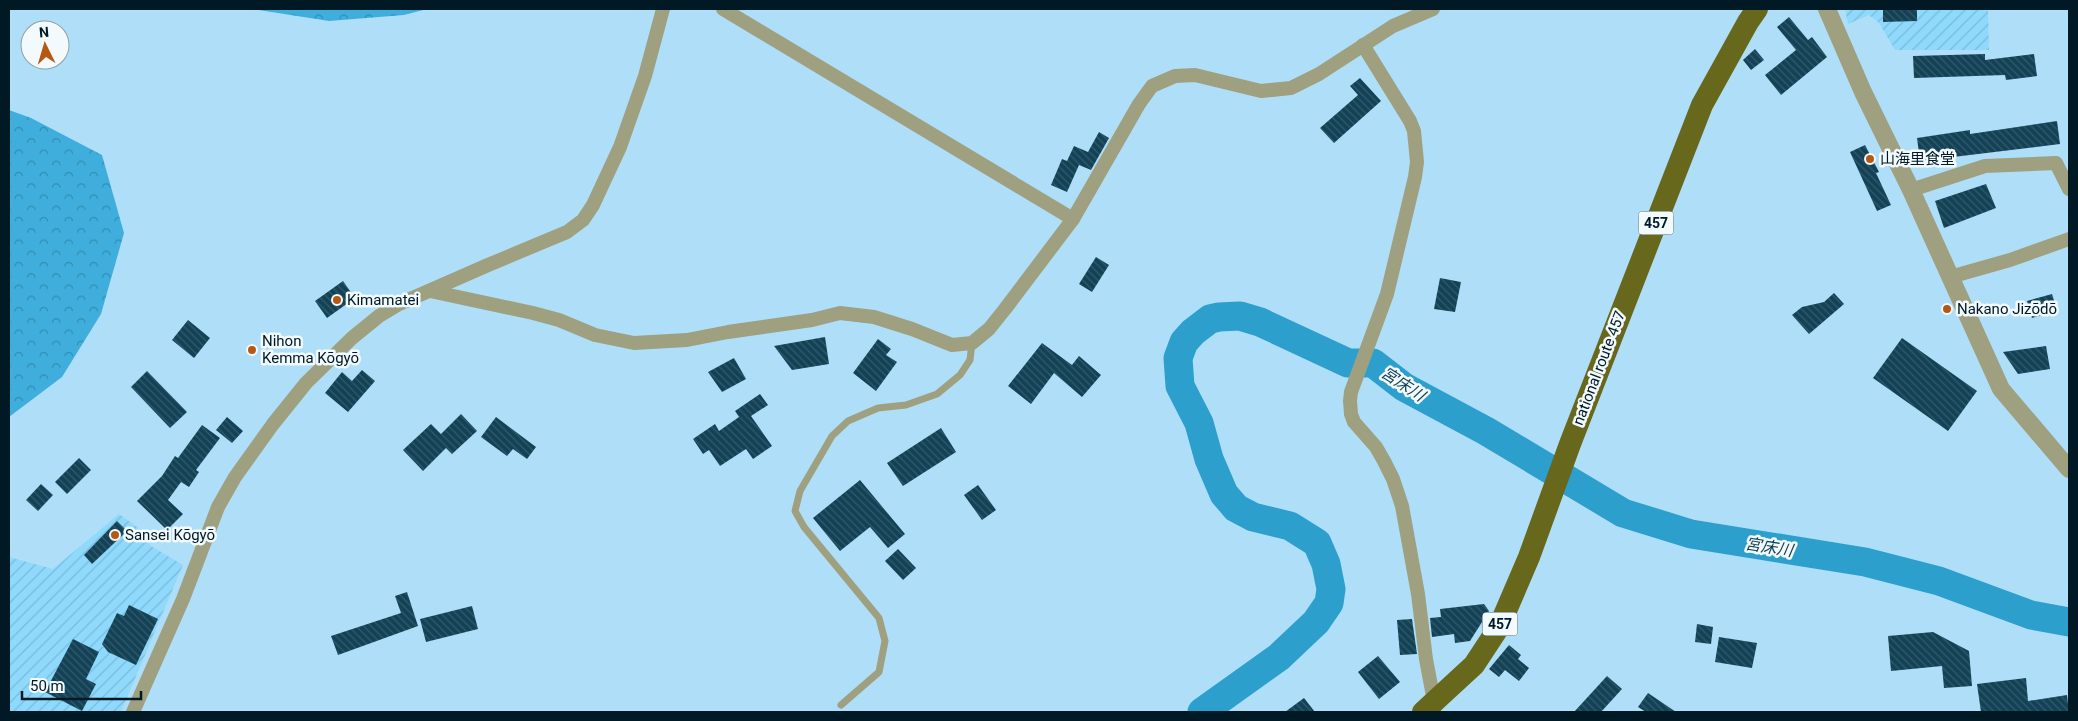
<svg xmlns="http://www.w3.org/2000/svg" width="2078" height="721" font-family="Roboto,'Noto Sans JP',sans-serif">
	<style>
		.industrial { fill: url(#industrial-furrows) }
		.forest { fill: url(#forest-crowns) }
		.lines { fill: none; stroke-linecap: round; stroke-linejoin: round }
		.river { stroke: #2c9fcd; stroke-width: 29 }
		.building { fill: url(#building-back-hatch) }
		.service { stroke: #9fa080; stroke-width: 7 }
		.minor { stroke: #9fa080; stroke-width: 14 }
		.tertiary { stroke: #9fa080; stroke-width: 18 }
		.trunk { stroke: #68681c; stroke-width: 22 }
		.poi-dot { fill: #b75810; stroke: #f2fafe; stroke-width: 2 }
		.labels { text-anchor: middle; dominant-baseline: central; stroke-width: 5; stroke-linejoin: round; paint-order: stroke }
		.shield { fill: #f2fafe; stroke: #495c65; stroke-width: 1 }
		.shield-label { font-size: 14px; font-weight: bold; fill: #001924 }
		.poi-label { font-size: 15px; fill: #001924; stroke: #f2fafe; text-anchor: start }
		.street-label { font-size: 15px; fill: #001924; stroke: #f2fafe }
		.water-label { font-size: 16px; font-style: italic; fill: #124154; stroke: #f2fafe }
	</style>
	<defs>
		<pattern id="industrial-furrows" width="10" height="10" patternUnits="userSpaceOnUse" patternTransform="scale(1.25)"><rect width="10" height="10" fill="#8fd9fc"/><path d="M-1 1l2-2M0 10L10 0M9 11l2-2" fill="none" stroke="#7abad8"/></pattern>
		<pattern id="forest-crowns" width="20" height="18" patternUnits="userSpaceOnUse" patternTransform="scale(1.25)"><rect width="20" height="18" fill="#3faedc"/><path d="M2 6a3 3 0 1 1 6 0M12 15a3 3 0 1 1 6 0" fill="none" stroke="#328db2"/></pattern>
		<pattern id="building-back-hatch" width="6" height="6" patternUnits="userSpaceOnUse" patternTransform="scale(1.25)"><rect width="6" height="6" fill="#134256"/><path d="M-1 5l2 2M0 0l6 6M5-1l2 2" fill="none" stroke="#335a6b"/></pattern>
	</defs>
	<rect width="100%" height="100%" fill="#afdff8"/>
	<g class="industrial">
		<polygon points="1845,9 1988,9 1989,50 1895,50 1879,23 1869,15 1848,24"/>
		<polygon points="119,514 137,527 151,546 183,565 121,712 9,712 9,557 53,569"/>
	</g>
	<g class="forest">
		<polygon points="253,9 427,9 404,15 329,21"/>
		<polygon points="9,110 31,118 102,155 124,233 101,314 62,377 9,417"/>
	</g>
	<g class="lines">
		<polyline class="river" points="1202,712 1279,657 1316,622 1329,603 1331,589 1326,564 1317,543 1290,526 1253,517 1236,508 1224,494 1209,459 1199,423 1180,386 1178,358 1184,342 1193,332 1210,319 1219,317 1240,316 1260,322 1348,363 1373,363 1404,387 1486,431 1623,513 1691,534 1865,562 1939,581 2031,615 2069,622"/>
	</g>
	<g class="building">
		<polygon points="1883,9 1917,9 1917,21 1883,22"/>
		<polygon points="1789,17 1808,40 1812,37 1827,57 1781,95 1765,75 1796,50 1777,27"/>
		<polygon points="1755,49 1764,60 1751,70 1743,60"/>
		<polygon points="1985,54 1985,60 2034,54 2037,76 2006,80 2005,75 1914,78 1913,56"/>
		<polygon points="1360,78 1381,101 1334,143 1320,128 1358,95 1350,86"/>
		<polygon points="2057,121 2060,144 1920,161 1917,138 1970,130 1970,134"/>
		<polygon points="1099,132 1109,138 1091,170 1079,165 1067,192 1051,185 1062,159 1067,161 1074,146 1088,152"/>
		<polygon points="1865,145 1879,172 1876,173 1891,205 1877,211 1850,152"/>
		<polygon points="1986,184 1996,208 1944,228 1935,201"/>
		<polygon points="1096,257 1109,265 1092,292 1079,284"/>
		<polygon points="1440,278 1461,282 1455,312 1434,309"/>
		<polygon points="343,281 355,298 327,318 315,301"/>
		<polygon points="1834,293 1844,304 1809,334 1792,315 1802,307 1824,302"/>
		<polygon points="2052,294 2057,310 2032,318 2027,301"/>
		<polygon points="188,320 210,338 194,358 172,340"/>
		<polygon points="825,337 829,364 792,370 774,346"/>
		<polygon points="1902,338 1977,391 1948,431 1873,378"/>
		<polygon points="878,339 891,349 886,355 897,362 876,391 853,373"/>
		<polygon points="1042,343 1072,365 1079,356 1101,375 1082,397 1054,373 1031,404 1008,386"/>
		<polygon points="2046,346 2050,369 2018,374 2003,352"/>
		<polygon points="734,358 746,379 722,392 708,372"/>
		<polygon points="362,370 375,381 348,412 325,393 342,372 352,381"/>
		<polygon points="147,371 187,412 170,428 131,387"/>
		<polygon points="760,394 768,405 751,416 772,446 753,459 746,449 720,466 709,450 703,454 693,439 715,424 719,431 739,417 735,411"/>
		<polygon points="461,414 477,431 452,454 446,448 423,471 403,450 431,424 441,434"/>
		<polygon points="227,417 243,431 232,443 216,430"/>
		<polygon points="496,417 536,447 527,459 513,449 507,456 481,437"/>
		<polygon points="202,425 220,438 196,470 199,472 189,487 181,482 168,500 183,514 167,530 137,501 162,476 175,456 178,458"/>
		<polygon points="941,428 956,452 903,486 887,463"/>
		<polygon points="79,458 91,470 67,494 55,482"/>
		<polygon points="860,480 905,534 888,548 870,527 840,551 813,518"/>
		<polygon points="41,484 53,495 38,511 26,500"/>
		<polygon points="978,485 996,510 982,520 964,495"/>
		<polygon points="117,521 127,531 92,564 84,555"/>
		<polygon points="898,549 916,568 903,580 885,561"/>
		<polygon points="407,592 418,626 338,655 331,636 401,613 395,596"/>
		<polygon points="1484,604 1489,611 1470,641 1455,643 1454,634 1432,637 1430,618 1441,617 1440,609"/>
		<polygon points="129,605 158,619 136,665 108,652 102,644 117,613 124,616"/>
		<polygon points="472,606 478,629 426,642 420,619"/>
		<polygon points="1412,619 1417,654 1400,655 1397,620"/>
		<polygon points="1697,624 1713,627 1711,644 1695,642"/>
		<polygon points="1933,632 1969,651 1972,686 1944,688 1942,666 1891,671 1888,636"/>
		<polygon points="1719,637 1757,643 1752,668 1715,662"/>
		<polygon points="73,639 99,652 86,679 96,684 82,711 45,692"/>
		<polygon points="1509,645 1521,655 1518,659 1529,668 1519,681 1505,670 1499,677 1489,669"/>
		<polygon points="1378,656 1400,682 1379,699 1358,672"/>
		<polygon points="1607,676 1622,689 1601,712 1574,712"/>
		<polygon points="2026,678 2028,701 2067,695 2069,712 1981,712 1977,684"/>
		<polygon points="1648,693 1676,712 1646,712 1638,707"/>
		<polygon points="1304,698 1315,712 1285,712"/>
	</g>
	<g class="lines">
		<polyline class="service" points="841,705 879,672 885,641 879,618 804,527 795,511 800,491 832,436 848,421 878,408 906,405 937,394 960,375 970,360 972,343"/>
		<g class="minor">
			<polyline points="723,9 1073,219"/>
			<polyline points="1363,45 1410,121 1414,131 1417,162 1415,177 1387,294 1351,392 1350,401 1351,414 1354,422 1376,447 1384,461 1393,479 1402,506 1418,594 1426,659 1435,707"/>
			<polyline points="1911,190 1985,166 2056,163 2069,189"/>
			<polyline points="1950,277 2010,260 2069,239"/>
			<polyline points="430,291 533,313 559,320 595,335 634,343 687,340 728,332 812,320 840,313 874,317 912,329 952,345 972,343 989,329 1005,309 1073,219 1139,104 1152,86 1175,76 1195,75 1261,91 1291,88 1319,74 1393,26 1433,9"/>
			<polyline points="133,712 183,599 218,507 235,477 273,424 306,383 352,338 379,316 399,304 488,265 567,232 583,220 593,205 620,147 645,76 663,9"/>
		</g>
		<polyline class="tertiary" points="1827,9 1863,92 1911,190 2001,389 2069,469"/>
		<polyline class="trunk" points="1423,712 1474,665 1499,627 1529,557 1570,444 1702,105 1748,22 1757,9"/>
	</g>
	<g class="poi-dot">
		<circle cx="1870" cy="159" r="5"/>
		<circle cx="337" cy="300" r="5"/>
		<circle cx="1947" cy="309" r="5"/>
		<circle cx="252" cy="350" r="5"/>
		<circle cx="115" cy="535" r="5"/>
	</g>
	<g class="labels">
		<g class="shield">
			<rect x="1638.5" y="211.5" width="35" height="23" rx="4"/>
			<rect x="1482.5" y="612.5" width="35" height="23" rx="4"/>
		</g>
		<g class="shield-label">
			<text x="1656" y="223">457</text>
			<text x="1500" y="624">457</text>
		</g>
		<g class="poi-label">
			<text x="1880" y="159">山海里食堂</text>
			<text x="347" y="300">Kimamatei</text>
			<text x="1957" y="309">Nakano Jizōdō</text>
			<text x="262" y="341">Nihon<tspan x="262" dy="17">Kemma Kōgyō</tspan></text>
			<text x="125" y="535">Sansei Kōgyō</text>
		</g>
		<g class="street-label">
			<text transform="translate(1599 368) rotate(-69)">national route 457</text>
		</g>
		<g class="water-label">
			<text transform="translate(1403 384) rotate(33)">宮床川</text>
			<text transform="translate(1769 547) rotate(9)">宮床川</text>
		</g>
	</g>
	<rect width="2078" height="721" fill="none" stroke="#001924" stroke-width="20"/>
	<g transform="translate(45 45) rotate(355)"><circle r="24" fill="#f2fafe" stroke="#91a0a7"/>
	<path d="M0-4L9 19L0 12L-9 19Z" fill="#b75810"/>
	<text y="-8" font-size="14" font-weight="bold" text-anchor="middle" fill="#001924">N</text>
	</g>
	<path d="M22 691v8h119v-8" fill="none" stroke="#001924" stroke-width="2.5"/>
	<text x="30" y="691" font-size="15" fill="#001924" stroke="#f2fafe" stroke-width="4" paint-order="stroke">50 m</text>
</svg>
